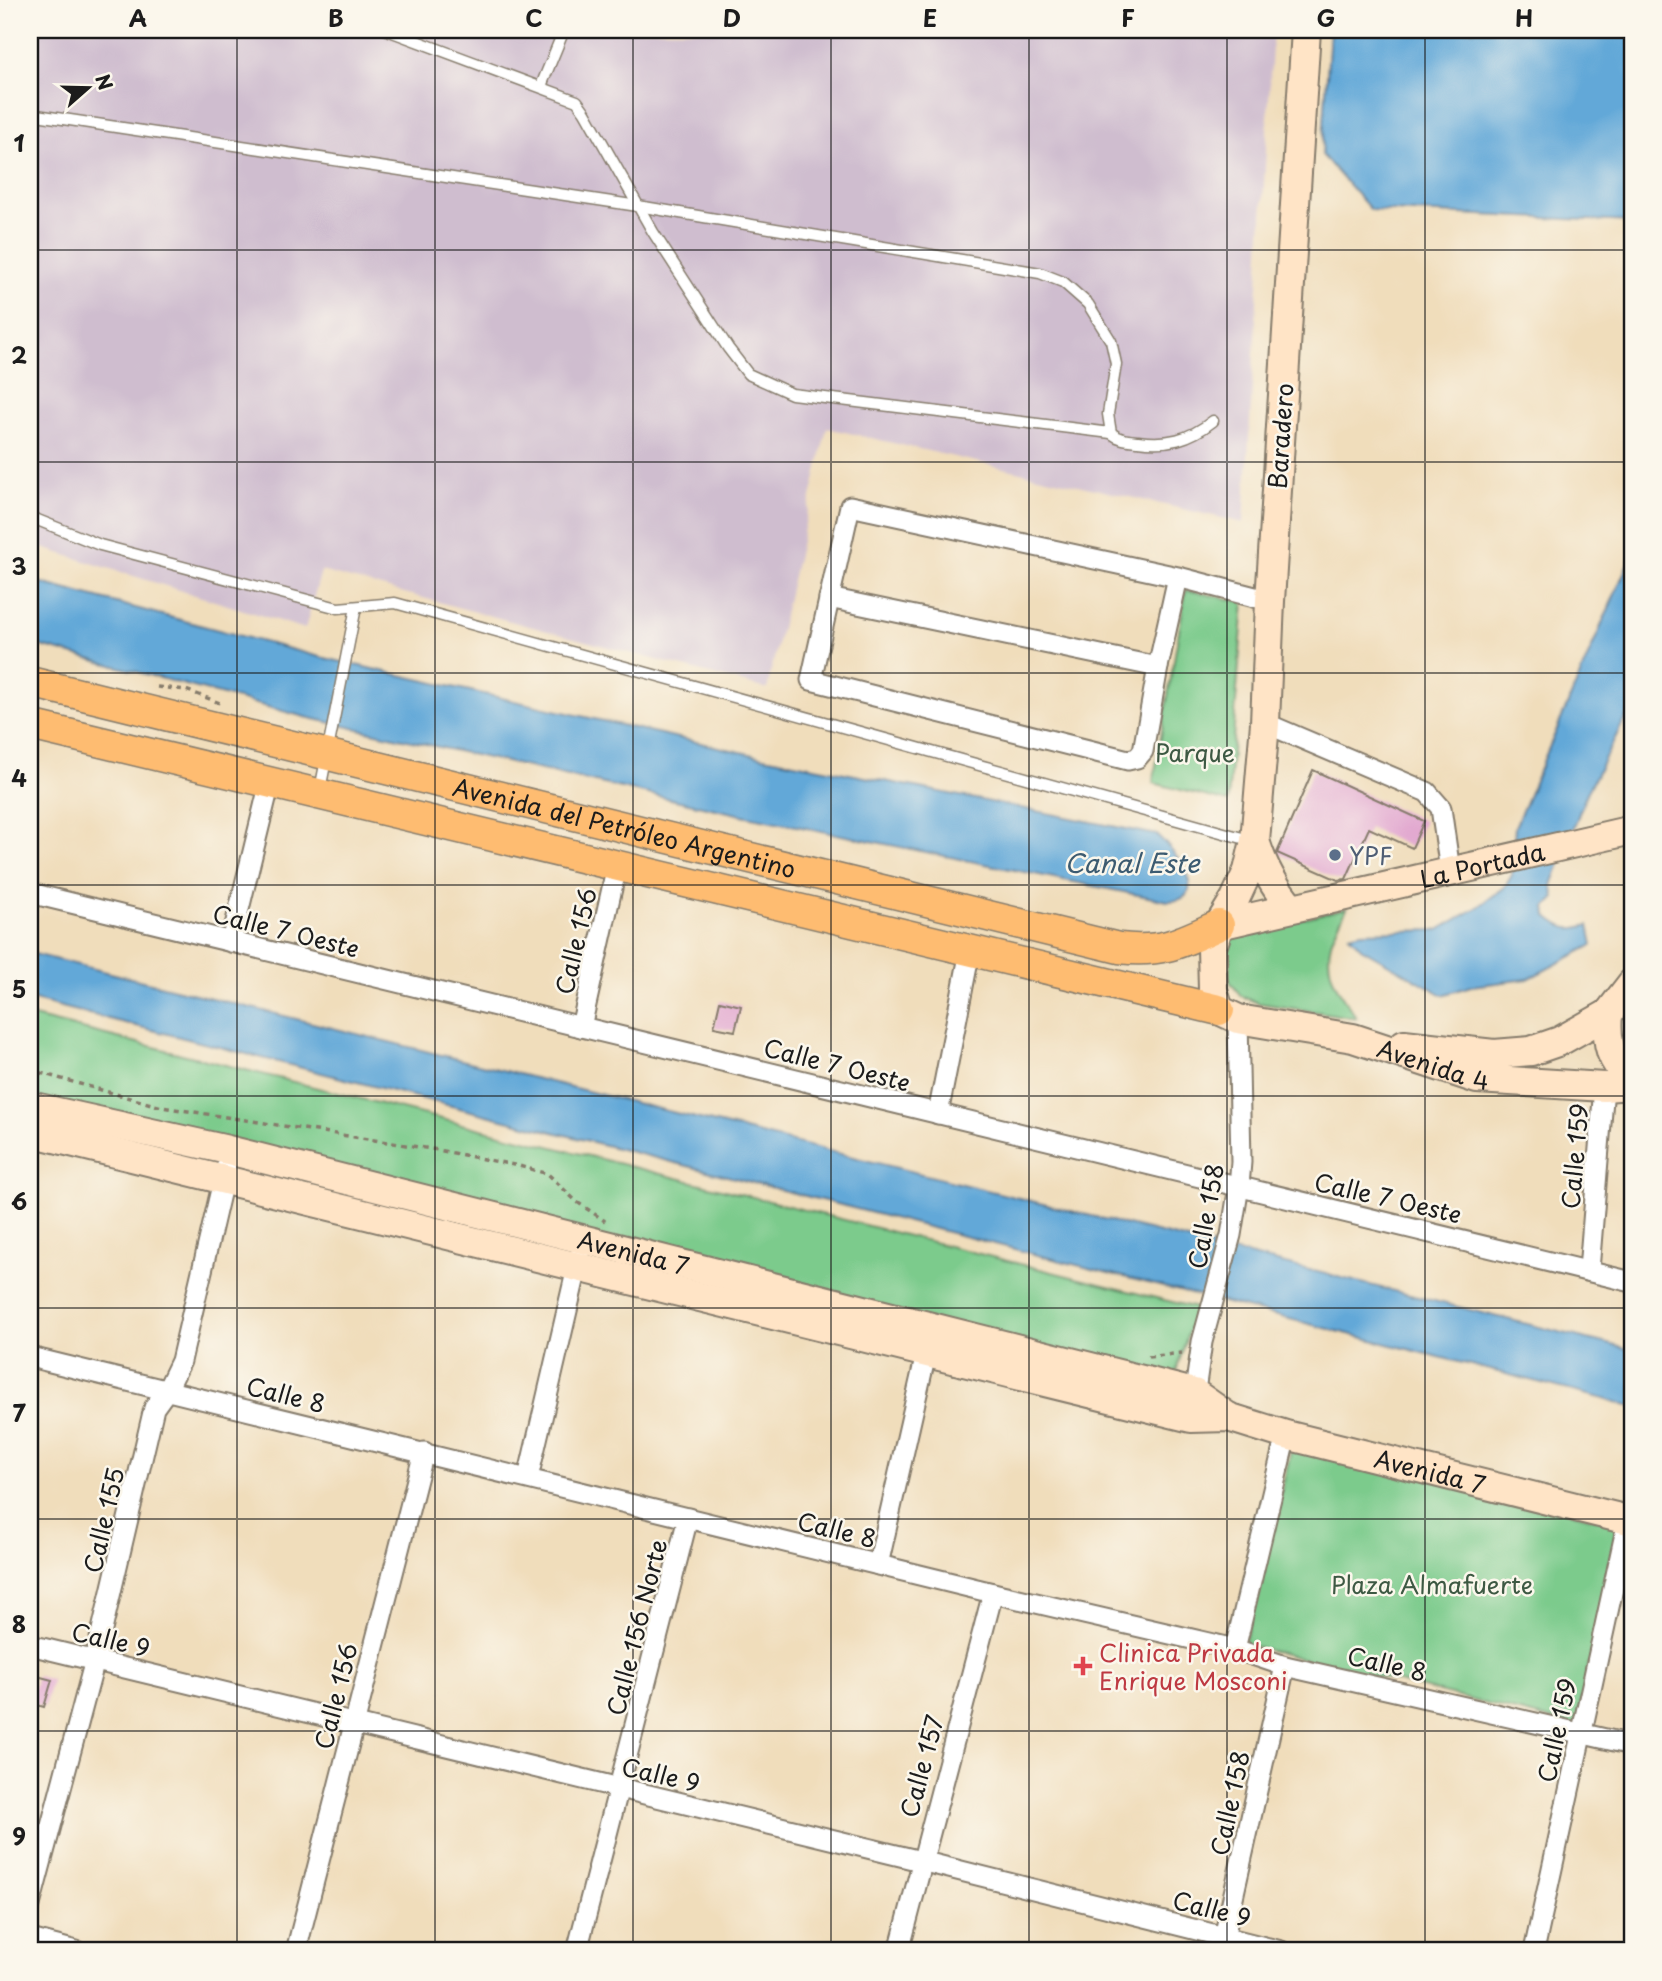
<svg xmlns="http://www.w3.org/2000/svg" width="1662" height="1981" font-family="'Playpen Sans',sans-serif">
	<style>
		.industrial { fill: #cfbdcf }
		.green { fill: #7bcb8c; stroke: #4c7454; stroke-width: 2 }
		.water { fill: #62a8d8; stroke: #3f627a; stroke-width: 2 }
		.building { fill: #e2a9d0 }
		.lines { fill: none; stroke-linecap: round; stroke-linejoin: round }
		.service-casing { stroke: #867c6c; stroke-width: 13 }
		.minor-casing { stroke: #867c6c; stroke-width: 23 }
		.secondary-casing { stroke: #867c6c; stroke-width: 32 }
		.primary-casing { stroke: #867c6c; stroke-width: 33 }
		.path { stroke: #867c6c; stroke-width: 3.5; stroke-dasharray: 5 5; stroke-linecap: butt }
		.service { stroke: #fff; stroke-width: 10 }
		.minor { stroke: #fff; stroke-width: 19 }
		.secondary { stroke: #ffe4c6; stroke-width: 28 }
		.primary { stroke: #febc71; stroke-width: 30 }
		.grid { fill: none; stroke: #1c1c1c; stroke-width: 2; stroke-opacity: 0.55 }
		.service-dot { fill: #5c6f8a; stroke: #fbf7ec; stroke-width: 2.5 }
		.health-dot { fill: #e0444e; stroke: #fbf7ec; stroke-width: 2.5 }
		.labels { text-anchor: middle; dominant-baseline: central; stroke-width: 5; stroke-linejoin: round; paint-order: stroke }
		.street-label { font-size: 24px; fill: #1c1c1c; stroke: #fbf7ec }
		.park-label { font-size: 24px; fill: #3d5943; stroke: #fbf7ec }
		.service-label { font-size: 24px; fill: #4e5e75; stroke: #fbf7ec; text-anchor: start }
		.health-label { font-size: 24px; fill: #be3a42; stroke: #fbf7ec; text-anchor: start }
		.water-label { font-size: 26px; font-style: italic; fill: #3c5b71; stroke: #fbf7ec }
		.neatline { fill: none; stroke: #1c1c1c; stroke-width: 2.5 }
		.grid-label { font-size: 23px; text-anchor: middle; font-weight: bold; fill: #1c1c1c }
	</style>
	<rect width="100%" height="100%" fill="#fbf7ec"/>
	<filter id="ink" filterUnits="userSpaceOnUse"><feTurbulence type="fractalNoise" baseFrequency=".0143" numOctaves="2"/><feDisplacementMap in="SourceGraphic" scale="14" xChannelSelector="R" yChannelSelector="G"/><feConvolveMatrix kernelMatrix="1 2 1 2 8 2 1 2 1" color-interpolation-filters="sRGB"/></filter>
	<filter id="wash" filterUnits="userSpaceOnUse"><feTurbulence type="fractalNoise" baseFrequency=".00686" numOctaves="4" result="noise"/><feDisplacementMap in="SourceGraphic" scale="28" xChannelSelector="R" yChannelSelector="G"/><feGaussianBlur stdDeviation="1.57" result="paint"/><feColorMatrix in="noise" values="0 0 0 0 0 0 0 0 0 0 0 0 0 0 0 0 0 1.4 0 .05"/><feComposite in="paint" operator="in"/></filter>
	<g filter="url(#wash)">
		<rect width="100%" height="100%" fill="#f0ddbb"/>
		<polygon class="industrial" points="30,30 1273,30 1244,523 827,428 767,689 321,571 305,629 30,544"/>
		<g class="green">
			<polygon points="1186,590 1244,602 1228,802 1153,783"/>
			<path d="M1347,908C1342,919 1334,931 1331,943C1323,972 1341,996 1357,1018L1258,1003L1241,996L1228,979L1223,956L1232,935Z"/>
			<polygon points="30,1016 1196,1308 1173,1381 30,1098"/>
			<polygon points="1293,1443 1618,1524 1576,1726 1244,1644"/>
		</g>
		<g class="water">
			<polygon points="1330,30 1632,30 1632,222 1371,210 1322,155"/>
			<path d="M1632,554V705L1586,795L1552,885L1555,898L1546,907L1547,916C1563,929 1569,931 1589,925L1593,945L1528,979L1471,986L1443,995L1361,948L1349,935L1361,932L1438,930L1478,907L1505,887L1512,875L1515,827Z"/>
			<path d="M30,580L320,657L754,755L1157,835C1174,850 1214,900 1168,901L742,815L305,717L30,643Z"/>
			<polygon points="30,953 1632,1350 1632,1406 30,999"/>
		</g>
		<g id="blocks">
			<g class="building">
				<polygon points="1313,770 1424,821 1412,848 1369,828 1346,879 1338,880 1277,853"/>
				<polygon points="720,1001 741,1006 735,1031 714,1027"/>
				<polygon points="37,1676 52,1680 44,1707 30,1703"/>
			</g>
		</g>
	</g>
	<g filter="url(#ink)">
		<use href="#blocks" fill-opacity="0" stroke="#867c6c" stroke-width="2"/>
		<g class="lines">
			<defs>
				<g id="service">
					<path d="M387,30L577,101L585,112L653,232L728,348L748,374L792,394L1111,433C1120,440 1128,440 1138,441C1167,445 1189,440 1213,421"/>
					<polyline points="541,86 564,30"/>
					<polyline points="30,114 638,206 1040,273 1063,282 1088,304 1111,341 1116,364 1108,414 1111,433"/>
					<polyline points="30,517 100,545 338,608 395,603 1253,841"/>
					<polyline points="320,790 356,607"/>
				</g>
				<g id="minor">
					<polyline points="1178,577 1158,667 1143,751 1137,758 1128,760 811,680 850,506 1178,577 1270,601"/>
					<polyline points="829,598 1158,667"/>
					<polyline points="1265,723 1427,792 1441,808 1450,871"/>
					<polyline points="30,893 1632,1282"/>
					<polyline points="231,942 270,782"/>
					<polyline points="581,1027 617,866"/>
					<polyline points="938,1114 970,951"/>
					<polyline points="1589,1270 1604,1087"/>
					<polyline points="30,1357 993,1593 1235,1649 1285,1666 1632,1745"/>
					<polyline points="1193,1405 1202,1342 1231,1235 1239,1186 1241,1162 1238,1019"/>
					<polyline points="528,1478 580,1255"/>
					<polyline points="878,1565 929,1341"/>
					<polyline points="30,1645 921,1861 1281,1951"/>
					<polyline points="1235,1649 1286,1435"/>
					<polyline points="30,1905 95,1660 154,1408 167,1390 181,1361 226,1168"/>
					<polyline points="30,1939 76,1951"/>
					<polyline points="296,1951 424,1452"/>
					<polyline points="577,1951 688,1518"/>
					<polyline points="899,1951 993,1593"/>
					<polyline points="1221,1951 1285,1666"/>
					<polyline points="1534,1951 1628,1520"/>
				</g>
				<g id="secondary">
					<path id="s1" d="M1306,30L1270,601L1265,723L1255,841L1248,871L1235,899L1219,925L1212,948L1213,990L1219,1010L1238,1019L1353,1038L1477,1079L1604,1087L1632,1085"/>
					<path d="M1255,841C1263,867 1274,887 1291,907"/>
					<path id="s2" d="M1219,925L1632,830"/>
					<path d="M1608,1014C1606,1038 1609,1065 1632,1077"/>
					<polyline points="1404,1044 1494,1054 1531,1051 1560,1041 1608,1014 1632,983"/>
					<path id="s3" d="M30,1106L228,1150L1194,1393L1228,1417"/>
					<path id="s4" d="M30,1132L1191,1418L1228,1417L1286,1435L1632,1521"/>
				</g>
				<g id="primary">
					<path id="s5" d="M30,682L1119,948C1163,953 1180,943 1219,925"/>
					<polyline points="30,725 1219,1010"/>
				</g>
			</defs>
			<use href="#service" class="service-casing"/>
			<use href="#minor" class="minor-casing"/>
			<use href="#secondary" class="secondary-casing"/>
			<use href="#primary" class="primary-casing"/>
			<g class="path">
				<polyline points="157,687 186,690 220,703"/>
				<polyline points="30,1070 162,1107 438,1150 519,1166 548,1174 577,1202 605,1221"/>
				<polyline points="1148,1357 1182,1353"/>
			</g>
			<use href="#service" class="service"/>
			<use href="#minor" class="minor"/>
			<use href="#secondary" class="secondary"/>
			<use href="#primary" class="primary"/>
		</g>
	</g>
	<path class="grid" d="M237,30V1951M435,30V1951M633,30V1951M831,30V1951M1029,30V1951M1227,30V1951M1425,30V1951M30,250H1632M30,462H1632M30,673H1632M30,885H1632M30,1096H1632M30,1308H1632M30,1519H1632M30,1731H1632"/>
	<circle class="service-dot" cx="1335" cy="855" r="7"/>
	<path class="health-dot" d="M1079.5 1655.5h7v7h7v7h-7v7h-7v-7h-7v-7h7z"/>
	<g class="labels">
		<g class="street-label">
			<text transform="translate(1280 436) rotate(-86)">Baradero</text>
			<text stroke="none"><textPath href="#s5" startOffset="612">Avenida del Petróleo Argentino</textPath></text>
			<text stroke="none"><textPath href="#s2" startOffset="270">La Portada</textPath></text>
			<text transform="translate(286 930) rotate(14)">Calle 7 Oeste</text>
			<text transform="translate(575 941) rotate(-77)">Calle 156</text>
			<text stroke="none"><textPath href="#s1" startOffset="1214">Avenida 4</textPath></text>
			<text transform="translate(837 1064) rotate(14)">Calle 7 Oeste</text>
			<text transform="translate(1574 1156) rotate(-85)">Calle 159</text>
			<text transform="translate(1388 1197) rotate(13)">Calle 7 Oeste</text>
			<text transform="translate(1205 1216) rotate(-80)">Calle 158</text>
			<text stroke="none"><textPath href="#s3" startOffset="621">Avenida 7</textPath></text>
			<text transform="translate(286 1394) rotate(14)">Calle 8</text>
			<text stroke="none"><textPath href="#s4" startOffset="1442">Avenida 7</textPath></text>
			<text transform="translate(103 1520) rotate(-77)">Calle 155</text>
			<text transform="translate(837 1529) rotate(14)">Calle 8</text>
			<text transform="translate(636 1627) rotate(-76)">Calle 156 Norte</text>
			<text transform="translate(111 1639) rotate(13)">Calle 9</text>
			<text transform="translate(1387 1663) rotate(13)">Calle 8</text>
			<text transform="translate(335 1696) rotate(-76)">Calle 156</text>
			<text transform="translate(1556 1730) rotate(-78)">Calle 159</text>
			<text transform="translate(921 1766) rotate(-75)">Calle 157</text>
			<text transform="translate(661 1774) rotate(13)">Calle 9</text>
			<text transform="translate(1229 1803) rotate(-78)">Calle 158</text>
			<text transform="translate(1212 1908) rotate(14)">Calle 9</text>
		</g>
		<g class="park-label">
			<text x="1195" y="752">Parque</text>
			<text x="1432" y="1584">Plaza Almafuerte</text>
		</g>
		<g class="service-label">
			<text x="1349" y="855">YPF</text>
		</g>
		<g class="health-label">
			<text x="1099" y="1652">Clinica Privada<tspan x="1099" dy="28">Enrique Mosconi</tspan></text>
		</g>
		<g class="water-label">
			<text x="1132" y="862">Canal Este</text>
		</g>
	</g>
	<rect width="1662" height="1981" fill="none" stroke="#fbf7ec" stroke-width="77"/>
	<g transform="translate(88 88) rotate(70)" stroke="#fbf7ec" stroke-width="5" paint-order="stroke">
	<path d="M0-5L12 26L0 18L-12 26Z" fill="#1c1c1c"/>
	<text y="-10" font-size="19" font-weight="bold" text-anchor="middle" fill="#1c1c1c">N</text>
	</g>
	<rect x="38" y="38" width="1586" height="1904" class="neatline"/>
	<g class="grid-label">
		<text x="138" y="27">A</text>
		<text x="336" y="27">B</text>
		<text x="534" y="27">C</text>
		<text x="732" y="27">D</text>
		<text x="930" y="27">E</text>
		<text x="1128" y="27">F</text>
		<text x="1326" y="27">G</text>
		<text x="1524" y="27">H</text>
		<text x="19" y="152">1</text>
		<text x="19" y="364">2</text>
		<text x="19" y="575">3</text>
		<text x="19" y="787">4</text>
		<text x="19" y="998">5</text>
		<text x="19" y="1210">6</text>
		<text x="19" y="1422">7</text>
		<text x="19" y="1633">8</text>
		<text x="19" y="1845">9</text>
	</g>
</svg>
